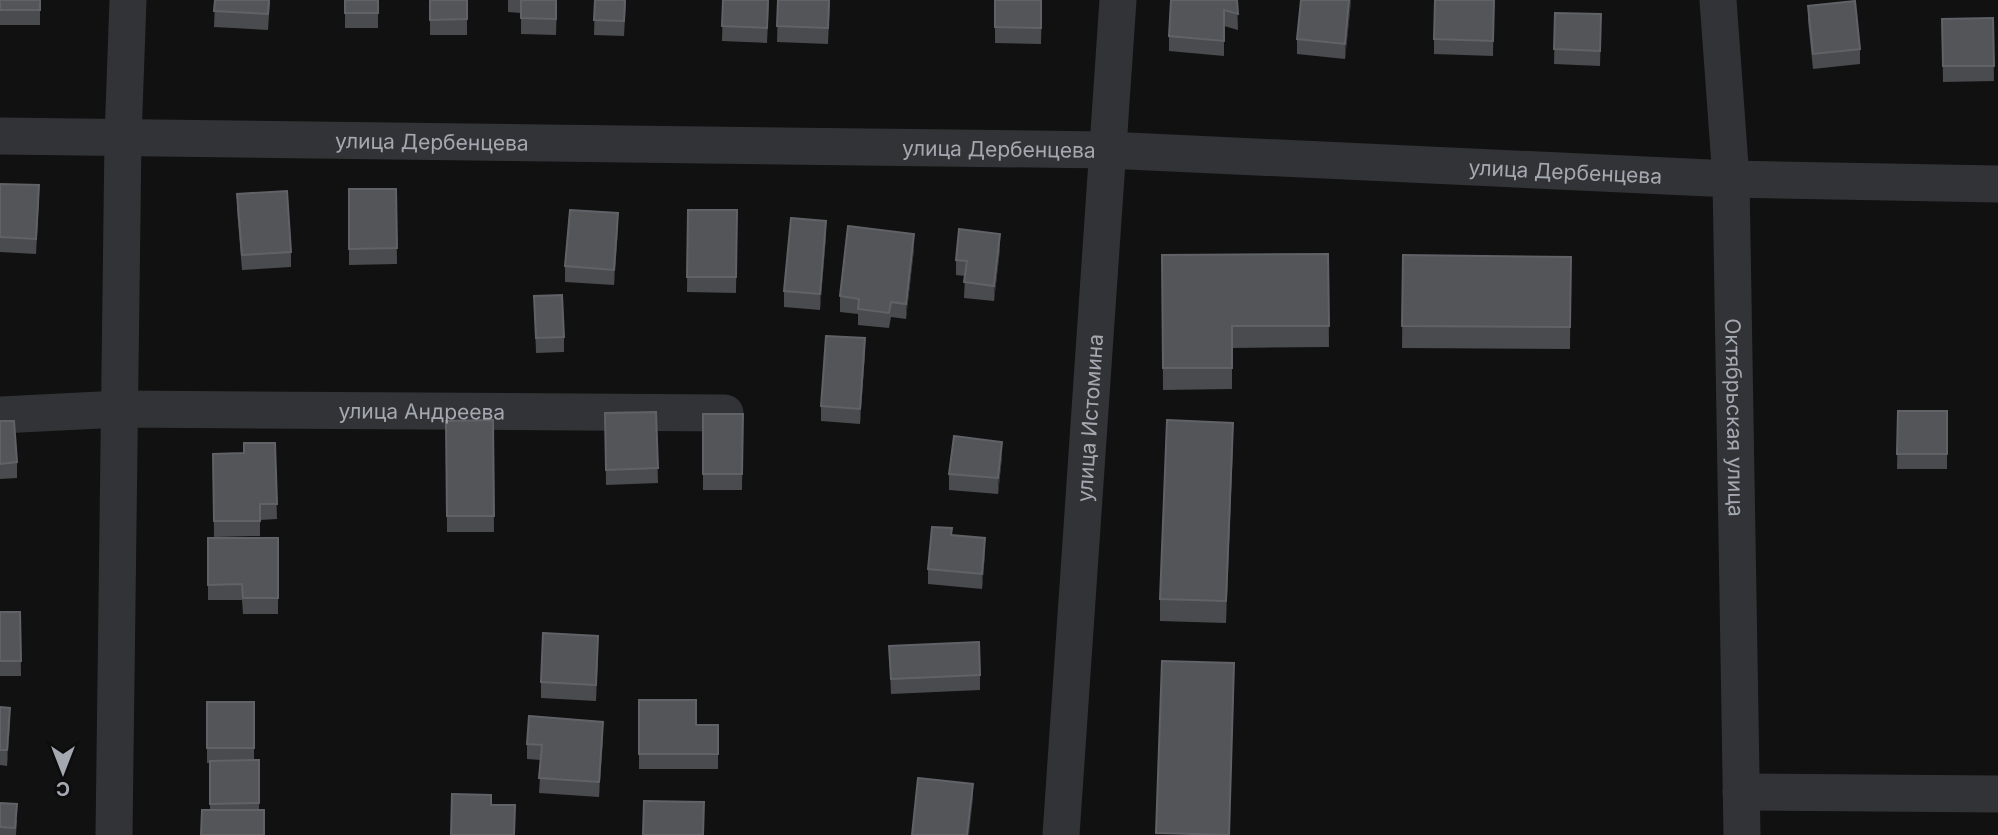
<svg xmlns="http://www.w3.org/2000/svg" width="1998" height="835" font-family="Inter,sans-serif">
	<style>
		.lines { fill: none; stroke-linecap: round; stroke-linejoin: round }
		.minor { stroke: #323336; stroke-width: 37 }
		.wall { fill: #4a4b4e }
		.shaded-wall { fill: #2f3032 }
		.building { fill: #535559; stroke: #606267; stroke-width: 2 }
		.labels { text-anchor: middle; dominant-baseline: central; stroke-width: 6; stroke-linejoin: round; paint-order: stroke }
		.street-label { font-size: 21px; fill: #a4a9b1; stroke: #0c0c0d }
	</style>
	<rect width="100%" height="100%" fill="#111112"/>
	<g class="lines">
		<g class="minor">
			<path id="s1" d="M1718,0L1731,179L1742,835"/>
			<path id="s2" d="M0,136L1107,150L1731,179L1998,184"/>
			<path id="s3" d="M0,415L120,409L725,413"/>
			<polyline points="1741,792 1998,794"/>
			<polyline points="114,835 123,138 128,0"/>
			<path id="s4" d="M1061,835L1118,0"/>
		</g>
	</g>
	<g class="wall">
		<rect x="0" y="0" width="40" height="25"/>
		<polygon points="215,0 270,0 268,30 214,27"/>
		<rect x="345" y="0" width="33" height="28"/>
		<rect x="430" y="0" width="37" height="35"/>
		<polygon points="508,0 557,0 556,35 521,34 521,13 508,12"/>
		<polygon points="595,0 636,0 626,0 624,36 594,35"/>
		<polygon points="723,0 769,0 767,43 722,41"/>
		<polygon points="778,0 830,0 828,44 777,42"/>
		<polygon points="995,0 1042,0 1041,44 995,43"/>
		<polygon points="1237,0 1238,30 1224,26 1224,56 1169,51 1169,36"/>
		<polygon points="1351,0 1345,59 1297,54 1297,39"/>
		<polygon points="1494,0 1493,56 1434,54 1434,39"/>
		<polygon points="1808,6 1860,49 1860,64 1813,69 1808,21"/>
		<polygon points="1555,13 1601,30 1600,66 1554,64"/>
		<polygon points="1993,18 1994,81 1943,82 1942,19"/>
		<polygon points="0,184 39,200 36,254 0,252"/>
		<polygon points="349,189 396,189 397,264 349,265"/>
		<polygon points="237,194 291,252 291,267 242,270 237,210"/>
		<polygon points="688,210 737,210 736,293 687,292"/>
		<polygon points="618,228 614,285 565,282 565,266"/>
		<polygon points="826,236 820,310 784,307 784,291"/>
		<polygon points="914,249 906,319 891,317 889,328 858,325 858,314 840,312 840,296"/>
		<polygon points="1000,249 994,301 964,298 965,276 956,275 956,260"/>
		<polygon points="1328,254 1329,347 1232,348 1232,389 1163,390 1162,255"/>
		<polygon points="1403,255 1571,257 1570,349 1402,348"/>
		<polygon points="534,296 564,337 564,352 536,353"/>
		<polygon points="865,353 860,424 821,421 821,406"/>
		<polygon points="1898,411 1947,411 1947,469 1897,469"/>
		<polygon points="656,412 658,483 606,485 605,413"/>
		<polygon points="703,414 743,414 742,490 703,490"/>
		<polygon points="493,420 494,532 447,532 446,421"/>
		<polygon points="0,421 17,462 17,478 0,479"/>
		<polygon points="275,443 277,519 260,520 260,536 214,537 213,454 244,453"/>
		<polygon points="1233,444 1226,623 1160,621 1160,599"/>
		<polygon points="1002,457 998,494 949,490 949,474"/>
		<polygon points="952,535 985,554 982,589 928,584 928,569"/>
		<polygon points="208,538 278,538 278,614 243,614 242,600 208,600"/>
		<polygon points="0,612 20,612 21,676 0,676"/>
		<polygon points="889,646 980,675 980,690 891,694"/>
		<polygon points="598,651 596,701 541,698 541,682"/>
		<polygon points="639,700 696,725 718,725 718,769 639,769"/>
		<polygon points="207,702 254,702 254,760 259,760 259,810 210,810 210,763 207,763"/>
		<polygon points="0,707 10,723 7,766 0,765"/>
		<polygon points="603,737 599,797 539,793 541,760 527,759 527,744"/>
		<polygon points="0,803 17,820 16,835 0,835"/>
	</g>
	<g class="shaded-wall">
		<polygon points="1349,0 1351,0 1351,4 1345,59 1345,44"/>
		<polygon points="618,213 618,228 614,285 614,270"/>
		<polygon points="826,221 826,236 820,310 820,294"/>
		<polygon points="914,234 914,249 906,319 906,304"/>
		<polygon points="1000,234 1000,249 994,301 994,286"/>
		<polygon points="865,338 865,353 860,424 860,409"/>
		<polygon points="1233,423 1233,444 1226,623 1226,601"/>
		<polygon points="1002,442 1002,457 998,494 998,478"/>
		<polygon points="985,538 985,554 982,589 982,574"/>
		<polygon points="598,636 598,651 596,701 596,685"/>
		<polygon points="1234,663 1234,685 1229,835"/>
		<polygon points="10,708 10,723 7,766 7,750"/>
		<polygon points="603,722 603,737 599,797 599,782"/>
		<polygon points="973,784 973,799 969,835 967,835"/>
	</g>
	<g class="building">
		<rect x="0" y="0" width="40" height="10"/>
		<polygon points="215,0 269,0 268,14 214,11"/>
		<rect x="345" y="0" width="33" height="13"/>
		<polygon points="430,0 467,0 467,19 430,20"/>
		<polygon points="521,0 556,0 556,19 521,18"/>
		<polygon points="595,0 625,0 624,21 594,20"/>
		<polygon points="723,0 768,0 767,28 722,26"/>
		<polygon points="778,0 829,0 828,28 777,26"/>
		<polygon points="995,0 1041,0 1041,28 995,27"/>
		<polygon points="1171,0 1237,0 1238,14 1224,10 1224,41 1169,36"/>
		<polygon points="1301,0 1349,0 1345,44 1297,39"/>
		<polygon points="1435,0 1494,0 1493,41 1434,39"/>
		<polygon points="1855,1 1860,49 1813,54 1808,6"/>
		<polygon points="1555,13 1601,14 1600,51 1554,49"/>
		<polygon points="1993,18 1994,66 1943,66 1942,19"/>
		<polygon points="0,184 39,185 36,239 0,237"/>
		<polygon points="349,189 396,189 397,248 349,249"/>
		<polygon points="287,191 291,252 242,255 237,194"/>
		<polygon points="570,210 618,213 614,270 565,266"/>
		<polygon points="688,210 737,210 736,277 687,277"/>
		<polygon points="791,218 826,221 820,294 784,291"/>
		<polygon points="848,226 914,234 906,304 891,302 889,313 858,309 859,299 840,296"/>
		<polygon points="959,229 1000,234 994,286 964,282 967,261 956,260"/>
		<polygon points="1328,254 1329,326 1232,326 1232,368 1163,368 1162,255"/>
		<polygon points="1403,255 1571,257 1570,327 1402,326"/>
		<polygon points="562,295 564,337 536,338 534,296"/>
		<polygon points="826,336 865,338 860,409 821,406"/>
		<polygon points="1898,411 1947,411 1947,454 1897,454"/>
		<polygon points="656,412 658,468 606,470 605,413"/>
		<polygon points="703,414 743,414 742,474 703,474"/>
		<polygon points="493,420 494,516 447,516 446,421"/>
		<polygon points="1167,420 1233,423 1226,601 1160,599"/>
		<polygon points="0,421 14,421 17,462 0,464"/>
		<polygon points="954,436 1002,442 998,478 949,474"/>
		<polygon points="244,443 275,443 277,504 260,504 260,521 214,521 213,454 244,453"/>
		<polygon points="932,527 952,528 951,535 985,538 982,574 928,569"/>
		<polygon points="208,538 278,538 278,598 243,598 242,584 208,585"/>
		<polygon points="0,612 20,612 21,661 0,661"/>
		<polygon points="543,633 598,636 596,685 541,682"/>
		<polygon points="979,642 980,675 891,679 889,646"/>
		<polygon points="1162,661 1234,663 1229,835 1156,833"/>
		<polygon points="639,700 696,700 696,725 718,725 718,754 639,754"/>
		<rect x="207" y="702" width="47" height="46"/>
		<polygon points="0,707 10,708 7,750 0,750"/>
		<polygon points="529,716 603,722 599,782 539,778 542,745 527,744"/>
		<polygon points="259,760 259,803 210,804 210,761"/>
		<polygon points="918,778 973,784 967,835 912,835"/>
		<polygon points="452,794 491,795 491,805 515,805 514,835 451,835"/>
		<polygon points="644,801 704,802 703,835 643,835"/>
		<polygon points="0,803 17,804 15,828 0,827"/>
		<polygon points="202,810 264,810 264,835 201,835"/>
	</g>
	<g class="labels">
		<g class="street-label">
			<text stroke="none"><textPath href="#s2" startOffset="432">улица Дербенцева</textPath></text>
			<text stroke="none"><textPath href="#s2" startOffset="999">улица Дербенцева</textPath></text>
			<text stroke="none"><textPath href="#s2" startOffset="1566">улица Дербенцева</textPath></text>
			<text stroke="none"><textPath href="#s3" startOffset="422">улица Андреева</textPath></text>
			<text stroke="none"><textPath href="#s4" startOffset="418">улица Истомина</textPath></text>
			<text stroke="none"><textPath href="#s1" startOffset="418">Октябрьская улица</textPath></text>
		</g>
	</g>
	<g transform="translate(63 772) rotate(180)" stroke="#0c0c0d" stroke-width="5" paint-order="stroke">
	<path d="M0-5L12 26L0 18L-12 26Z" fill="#a4a9b1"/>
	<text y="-10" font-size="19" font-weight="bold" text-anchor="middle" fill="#a4a9b1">С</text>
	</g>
</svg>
